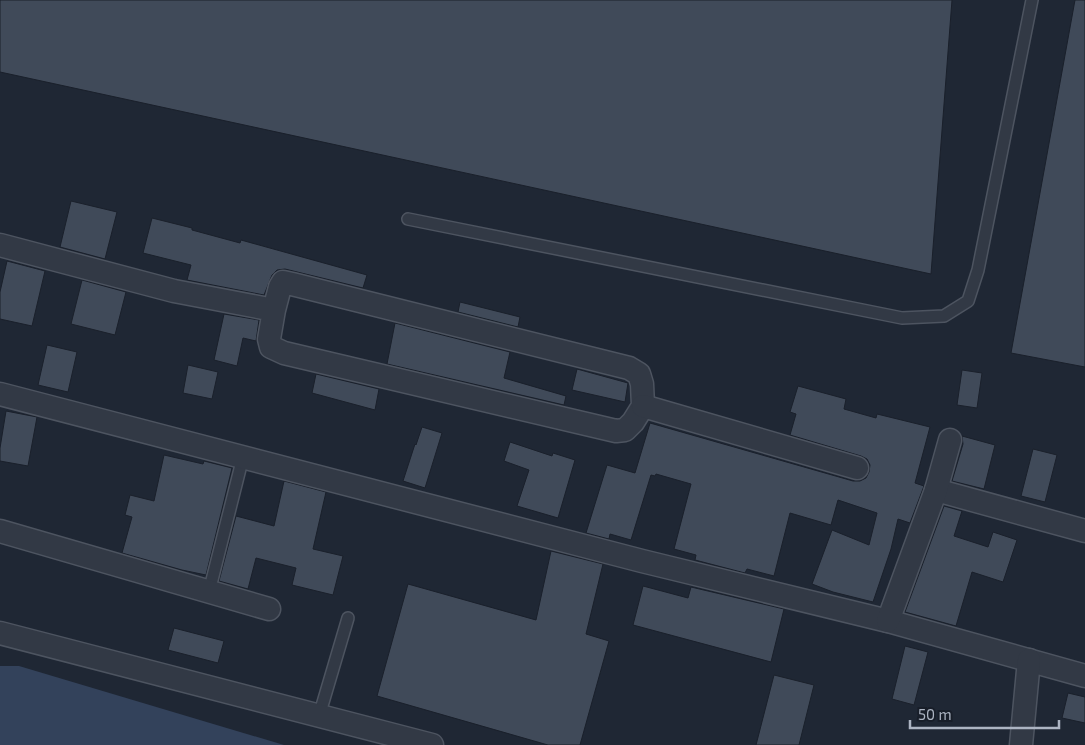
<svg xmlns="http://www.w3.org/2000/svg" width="1085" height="745" font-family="'Exo 2',sans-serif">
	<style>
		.water { fill: #33425b }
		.building { fill: #404a59; stroke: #1a202b }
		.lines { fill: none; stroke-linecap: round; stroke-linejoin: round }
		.lane-casing { stroke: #4d5460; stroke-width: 14 }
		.street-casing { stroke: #4d5460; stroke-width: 25 }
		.lane { stroke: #323945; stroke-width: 11 }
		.street { stroke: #323945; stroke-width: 22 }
	</style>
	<rect width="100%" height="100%" fill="#1f2734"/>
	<polygon class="water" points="0,666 19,666 284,745 0,745"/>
	<g class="building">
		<polygon points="0,0 952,0 931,274 0,72"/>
		<polygon points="1075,0 1085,0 1085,367 1011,353"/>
		<polygon points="71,201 117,212 105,259 60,247"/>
		<polygon points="152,218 192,228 192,230 240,243 241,240 367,275 363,288 285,269 277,270 272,275 264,295 187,280 191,265 143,253"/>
		<polygon points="7,261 45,271 32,326 0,319 0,292"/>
		<polygon points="82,280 126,292 115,335 71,324"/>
		<polygon points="460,302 520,317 518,327 458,312"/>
		<polygon points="224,314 259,320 256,341 243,338 237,366 214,360"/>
		<polygon points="395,323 510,352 504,378 566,396 564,405 387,364"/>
		<polygon points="47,345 77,352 68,392 38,385"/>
		<polygon points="188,365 218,372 212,399 183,393"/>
		<polygon points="577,369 628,383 625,402 572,390"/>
		<polygon points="962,370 982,373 977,408 957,405"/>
		<polygon points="316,374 379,389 375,410 312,393"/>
		<polygon points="798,386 846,399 844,409 876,418 877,414 930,427 915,483 924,486 910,523 898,519 891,549 873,602 833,592 812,584 832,530 869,545 877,513 838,500 831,525 790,513 774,576 747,569 745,573 695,560 696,555 674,549 691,484 656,474 655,476 651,475 631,540 610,534 609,539 586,533 607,465 635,473 650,423 853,481 860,481 866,478 869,472 870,465 867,459 861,456 790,435 796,414 790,412"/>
		<polygon points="6,411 37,417 28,466 0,461 0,448"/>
		<polygon points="422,427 442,433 425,488 403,481 415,444 416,445"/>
		<polygon points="962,436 995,445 984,489 952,481 963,444"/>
		<polygon points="510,442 552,456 553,453 575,460 558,518 517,506 529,470 504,461"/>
		<polygon points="1033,449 1057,455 1045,502 1021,496"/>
		<polygon points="164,455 203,464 204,461 232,468 206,575 182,570 122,553 132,517 125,515 130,495 154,501"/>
		<polygon points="284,481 326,492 313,549 343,556 333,595 292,585 296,568 256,558 248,589 219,581 236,516 274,526"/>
		<polygon points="944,506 962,511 954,536 988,547 993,532 1017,540 1003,582 972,572 956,626 905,612"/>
		<polygon points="551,551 603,564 586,634 609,641 580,745 548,745 377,696 408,584 536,620"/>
		<polygon points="643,586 688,598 691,587 784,609 771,662 633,625"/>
		<polygon points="174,628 224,641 218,663 168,650"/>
		<polygon points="905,646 928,652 914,705 892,699"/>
		<polygon points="774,675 814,685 799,745 756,745"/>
		<polygon points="1068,693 1085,697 1085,723 1062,718"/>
	</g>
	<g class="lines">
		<defs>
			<g id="lane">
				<polyline points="408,219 902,318 944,316 968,301 978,270 1032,0"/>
				<polyline points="212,580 243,457"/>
				<polyline points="319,716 348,618"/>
			</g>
			<g id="street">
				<polyline points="0,245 174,291 274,310 269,339 271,347 284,353 616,431 625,430 633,422 643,406 642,384 639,374 629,368 292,284 283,282 280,287 274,310"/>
				<polyline points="0,394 642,561 888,621 1085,676"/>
				<polyline points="643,406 857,468"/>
				<polyline points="936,490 1085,531"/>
				<polyline points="0,531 269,609"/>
				<polyline points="888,621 936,490 950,440"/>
				<polyline points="0,633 432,745"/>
				<polyline points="1021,745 1029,660"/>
			</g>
		</defs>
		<use href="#lane" class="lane-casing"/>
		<use href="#street" class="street-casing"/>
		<use href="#lane" class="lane"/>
		<use href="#street" class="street"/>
	</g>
	<path d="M910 720v8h149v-8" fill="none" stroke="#acb4c2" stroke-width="2.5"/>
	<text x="918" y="720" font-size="15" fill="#acb4c2" stroke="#181e29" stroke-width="4" paint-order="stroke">50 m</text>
</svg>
